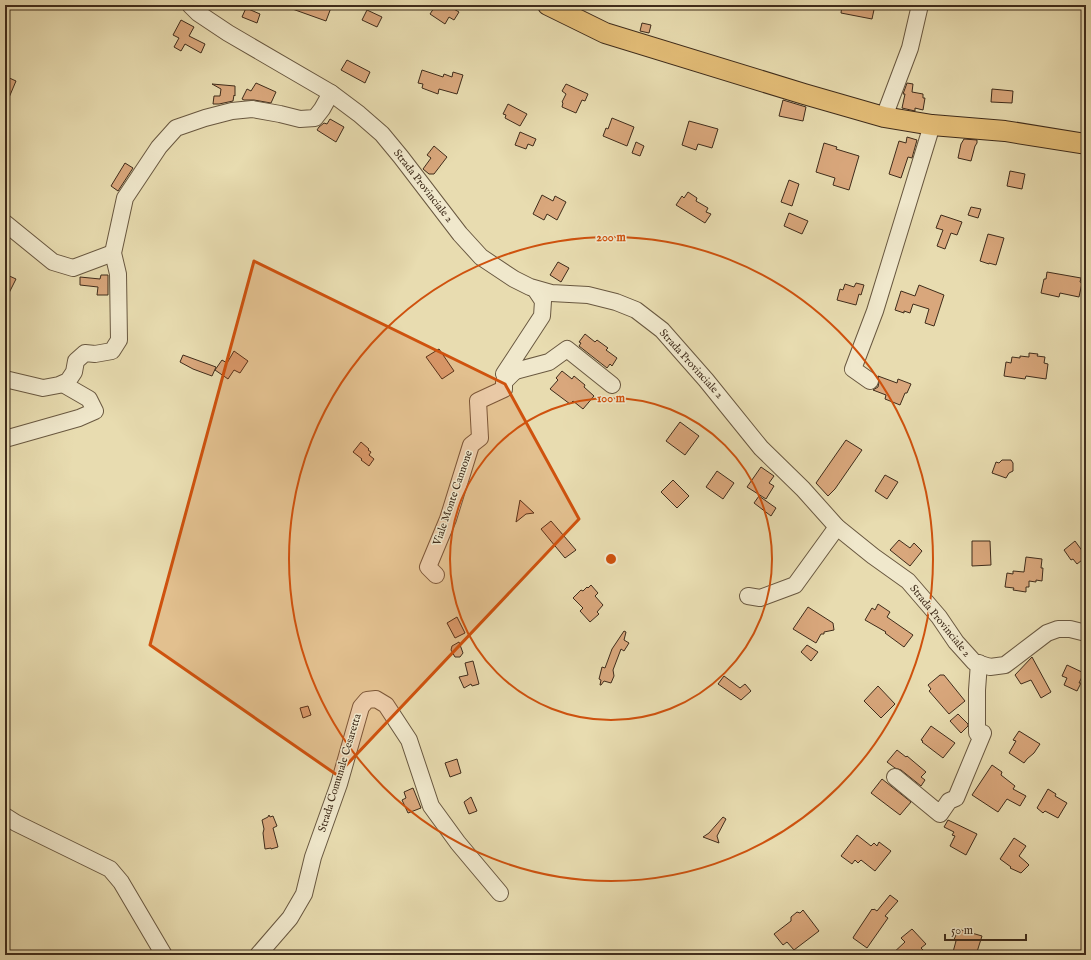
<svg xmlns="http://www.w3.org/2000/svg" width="1091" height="960" font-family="'IM FELL English',serif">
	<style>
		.building { fill: #d9a77c; stroke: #3f2c1b }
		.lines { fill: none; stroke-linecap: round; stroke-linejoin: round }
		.minor-casing { stroke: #695840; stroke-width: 18 }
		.major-casing { stroke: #3f2c1b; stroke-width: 22 }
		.minor { stroke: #f0e8cc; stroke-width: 16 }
		.major { stroke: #e4be78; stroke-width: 20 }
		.marked { fill: #cf520e; fill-opacity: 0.2; stroke: #cf520e; stroke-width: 3; stroke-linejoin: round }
		.ring { fill: none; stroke: #cf520e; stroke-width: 2 }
		.labels { text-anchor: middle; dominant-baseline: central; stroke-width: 3; stroke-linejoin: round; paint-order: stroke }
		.street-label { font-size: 11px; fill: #3f2c1b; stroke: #f0e8cc }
		.centre { fill: #cf520e; stroke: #f0e8cc; stroke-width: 2 }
		.ring-label { font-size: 12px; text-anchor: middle; font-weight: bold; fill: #cf520e; stroke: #f0e8cc; stroke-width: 3; stroke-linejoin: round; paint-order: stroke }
	</style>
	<rect width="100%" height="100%" fill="#e8dcb0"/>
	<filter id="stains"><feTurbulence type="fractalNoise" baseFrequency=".005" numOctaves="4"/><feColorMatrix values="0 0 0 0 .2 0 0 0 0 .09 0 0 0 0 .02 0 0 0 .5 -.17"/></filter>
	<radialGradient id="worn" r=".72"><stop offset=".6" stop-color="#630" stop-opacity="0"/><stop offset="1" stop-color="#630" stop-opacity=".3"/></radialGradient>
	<g class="building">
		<polygon points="284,5 332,5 326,21 284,6"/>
		<polygon points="436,5 454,5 452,8 459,12 454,20 449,17 445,24 430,14"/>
		<polygon points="842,5 875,5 872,19 841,13"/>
		<polygon points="246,8 260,14 257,23 242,17"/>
		<polygon points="367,10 382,17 377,27 362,20"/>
		<polygon points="181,20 194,27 189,36 205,44 201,53 185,44 181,51 174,47 179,38 173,35"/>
		<polygon points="642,23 651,25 649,33 640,31"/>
		<polygon points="347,60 370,72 365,83 341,70"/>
		<polygon points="422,70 443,77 444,74 452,77 453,72 463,75 457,94 439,89 438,94 422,88 423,84 418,83"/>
		<polygon points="5,76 16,81 5,107"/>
		<polygon points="256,83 276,92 271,103 254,100 244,100 242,99 247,89 251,91"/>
		<polygon points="907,83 913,84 912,92 923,94 923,98 925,98 923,110 915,108 915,111 902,108 905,94 903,94"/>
		<polygon points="212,84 235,86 235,96 234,95 233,101 219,104 213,104 214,96 220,96 221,89"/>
		<polygon points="566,84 588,94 585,101 582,100 576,113 562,107 563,103 562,102 566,94 562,91"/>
		<polygon points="992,89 1013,91 1012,103 991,102"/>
		<polygon points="783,100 806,107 803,121 779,116"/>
		<polygon points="508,104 527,114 520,126 505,118 506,115 503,114"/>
		<polygon points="612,118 634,127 627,146 603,136 606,128 608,129"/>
		<polygon points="330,119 344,127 336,142 317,130 319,127 324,123 327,124"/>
		<polygon points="689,121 718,129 712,148 698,144 696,150 682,145"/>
		<polygon points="520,132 536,139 533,146 528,144 526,149 515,145"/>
		<polygon points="907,137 917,140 912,158 908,157 901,178 889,174 899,141 906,143"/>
		<polygon points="964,139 977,140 977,143 975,146 971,161 958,158 961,144"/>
		<polygon points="636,142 644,146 640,156 632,153"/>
		<polygon points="824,143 837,147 836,149 859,156 849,190 833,185 835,178 816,172"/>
		<polygon points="434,146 447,157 434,174 429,174 423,169 431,158 427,155"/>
		<polygon points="125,163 133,168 118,191 111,186"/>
		<polygon points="1010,171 1025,174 1022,189 1007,186"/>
		<polygon points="789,180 799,184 792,206 781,202"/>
		<polygon points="688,192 697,198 696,201 708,208 706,212 711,214 705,223 676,205 682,196 684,198"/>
		<polygon points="542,195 553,201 555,196 566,202 557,220 547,214 544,220 533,214"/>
		<polygon points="971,207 981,209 978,218 968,215"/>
		<polygon points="789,213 808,221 802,234 784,226"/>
		<polygon points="941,215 962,222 957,235 951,233 945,249 937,246 943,230 936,228"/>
		<polygon points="988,234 1004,238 996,265 989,263 989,264 980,261"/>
		<polygon points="558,262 569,268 561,282 550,275"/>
		<polygon points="1047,272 1081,278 1080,282 1082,283 1079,297 1060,293 1059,297 1041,293 1044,279 1046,279"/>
		<polygon points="5,274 16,279 5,301"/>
		<polygon points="101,275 108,275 108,295 97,295 98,287 80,285 80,277 100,279"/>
		<polygon points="856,283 864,285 861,295 859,294 856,305 837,300 840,289 843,290 845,284 854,287"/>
		<polygon points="919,285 944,295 934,326 925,323 929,309 913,304 910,313 904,311 904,313 895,310 901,291 915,296"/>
		<polygon points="585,334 595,342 597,340 608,348 606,350 617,358 612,366 610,364 607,368 579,346 581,343 579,342"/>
		<polygon points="439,349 454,371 442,379 426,357"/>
		<polygon points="234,351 248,361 240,373 234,370 228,379 215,370 222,360 227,363"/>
		<polygon points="1029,353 1038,354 1037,356 1045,357 1044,363 1048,364 1046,379 1026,376 1025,379 1004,376 1006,362 1011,363 1012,357 1020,358 1020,356 1029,357"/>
		<polygon points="183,355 216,367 212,376 193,369 180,362"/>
		<polygon points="562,371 572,379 574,376 585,385 584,387 594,396 583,409 573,401 570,404 550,389 558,380 556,378"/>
		<polygon points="878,376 897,383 898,379 911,384 907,393 905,393 900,405 885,399 886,395 873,390 878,387 879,382"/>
		<polygon points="680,422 699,436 685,455 666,441"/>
		<polygon points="846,440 862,450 835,489 828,496 816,483"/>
		<polygon points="361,442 369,449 368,450 371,452 369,455 374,459 369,466 361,460 362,459 353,452"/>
		<polygon points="1002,460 1011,460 1013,463 1013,471 1009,473 1006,478 992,473 996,462 999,463"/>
		<polygon points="761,467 774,476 769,483 774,486 766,499 747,487"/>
		<polygon points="717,471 734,483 723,499 706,487"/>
		<polygon points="885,475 898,482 887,499 875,491"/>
		<polygon points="673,480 689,496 677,508 661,492"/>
		<polygon points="759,496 776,508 771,516 754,503"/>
		<polygon points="520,500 534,513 526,514 516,522"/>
		<polygon points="551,521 576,550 565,558 541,529"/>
		<polygon points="899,540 910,548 914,543 922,551 910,566 890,550"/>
		<polygon points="972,541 990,541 991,565 972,566"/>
		<polygon points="1075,541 1086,556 1086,557 1077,564 1073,559 1071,560 1064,550"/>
		<polygon points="1026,557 1042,559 1041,568 1043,568 1042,581 1036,580 1036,582 1029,581 1029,587 1026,587 1026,592 1013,590 1014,588 1005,587 1007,573 1013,574 1013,571 1024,572"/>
		<polygon points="591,585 598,593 595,596 603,605 597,612 599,614 590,622 580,611 583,608 573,598 581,590 583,591 587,587 588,588"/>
		<polygon points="878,604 890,612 887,617 913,635 904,647 885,633 886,632 865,620 872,608 875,610"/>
		<polygon points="808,607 833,623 834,630 824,632 824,634 821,634 816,643 793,629"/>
		<polygon points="457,617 465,633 455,638 447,623"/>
		<polygon points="624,631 626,632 624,640 629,643 624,651 621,649 613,670 614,676 611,683 604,681 601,685 600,685 601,680 599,679 602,667 605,668 612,649"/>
		<polygon points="459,642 463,653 460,657 455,657 451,650 452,646"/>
		<polygon points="807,645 818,652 811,661 801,652"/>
		<polygon points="1032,657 1051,692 1041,698 1031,680 1021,684 1015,675"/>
		<polygon points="473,661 479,684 472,686 471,684 464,688 459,677 468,675 465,663"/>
		<polygon points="1067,665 1084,673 1079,683 1081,683 1077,691 1064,685 1067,678 1062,676"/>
		<polygon points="940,675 944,675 965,701 949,714 929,691 931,689 928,685"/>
		<polygon points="724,676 740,688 745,684 751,691 741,700 718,684"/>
		<polygon points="878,686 895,704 881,718 864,701"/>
		<polygon points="308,706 311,715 303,718 300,708"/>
		<polygon points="958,714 968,724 968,726 961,733 950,721"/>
		<polygon points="931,726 955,743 943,758 922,742 923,741 921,740"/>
		<polygon points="1019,731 1040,744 1034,753 1027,759 1024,763 1009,753 1016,741 1013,740"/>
		<polygon points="897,750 906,757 907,756 926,772 921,777 925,780 921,786 901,770 895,768 887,762"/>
		<polygon points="457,759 461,773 450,777 445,763"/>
		<polygon points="992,765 1002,772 1001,775 1015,786 1013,789 1026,796 1020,806 1007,799 998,812 972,795"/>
		<polygon points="882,779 911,802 900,815 871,793"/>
		<polygon points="413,788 421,808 408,813 402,800 406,798 404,792"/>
		<polygon points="1048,789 1056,794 1055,796 1067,803 1058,818 1045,811 1043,813 1037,808"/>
		<polygon points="471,797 477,811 469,814 464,802"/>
		<polygon points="269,815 270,817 273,816 277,826 273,828 278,847 271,849 271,848 265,849 263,833 264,829 262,820 268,817"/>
		<polygon points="723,817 726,819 717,836 719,843 703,837 709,833"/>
		<polygon points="948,820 977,834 966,855 950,846 955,836 952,835 954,832 944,827"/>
		<polygon points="857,835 871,846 874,843 877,846 879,842 891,851 875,871 861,860 858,863 855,860 852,864 841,856"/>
		<polygon points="1014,838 1026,846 1019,856 1026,862 1029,865 1021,873 1010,868 1011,867 1000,859"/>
		<polygon points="890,895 898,901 885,916 888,918 867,948 853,938 854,936 872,909 873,910 874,909 877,911"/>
		<polygon points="803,910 819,931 794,950 787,942 783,945 774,934 791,921 791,917 797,912 800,913"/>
		<polygon points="912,929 926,944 921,948 928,955 891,955 905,942 901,938"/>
		<polygon points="958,929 982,936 976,955 954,955 955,953 953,952 956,941 954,940"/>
	</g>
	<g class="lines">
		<defs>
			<g id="minor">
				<polyline points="190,5 198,13 228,33 331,93 359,114 382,134 401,157 460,234 481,257 514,279 530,287 551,293 588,295 616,302 636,310 662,330 706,380 761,448 803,489 837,527 873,556 908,581 939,617 956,642 974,662 990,667 1005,665 1047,633 1058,629 1070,629 1086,633"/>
				<polyline points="884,117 910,48 920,5"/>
				<polyline points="5,223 53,262 73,268 113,253"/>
				<polyline points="535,289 543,301 542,316 504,374 549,362 567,349 612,385"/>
				<polyline points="5,379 43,388 59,385 68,381 74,372 76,361 85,353 95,354 112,351 119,340 118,274 113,253 125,198 159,147 176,128 205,118 232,111 252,109 280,114 300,119 315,118 322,109 331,93"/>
				<polyline points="870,381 853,369 875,311 932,125"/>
				<polyline points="5,439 79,418 95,411 89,399 63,384"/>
				<polyline points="436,575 428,567 448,519 471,445 480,438 478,401 504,389 504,382 515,371"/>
				<polyline points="748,596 760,598 795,585 837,527"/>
				<polyline points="895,777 940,814 949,801 956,798 983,733 977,733 977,690 979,663"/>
				<polyline points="5,816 16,823 110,869 121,882 164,955"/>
				<polyline points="258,955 290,918 304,894 313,857 339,784 361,707 367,700 376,699 386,705 409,740 431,806 458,843 500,893"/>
			</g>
			<polyline id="major" points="548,5 605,33 804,94 884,117 932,125 1005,131 1086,144"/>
		</defs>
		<use href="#minor" class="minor-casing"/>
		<use href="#major" class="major-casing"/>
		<use href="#minor" class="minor"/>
		<use href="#major" class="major"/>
	</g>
	<path class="marked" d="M254,261L505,384L579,519L337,775L150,645Z"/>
	<g class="ring">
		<circle cx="611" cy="559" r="161"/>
		<circle cx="611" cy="559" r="322"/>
	</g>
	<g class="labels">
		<g class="street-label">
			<text transform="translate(423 186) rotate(52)">Strada Provinciale 2</text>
			<text transform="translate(691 364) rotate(48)">Strada Provinciale 2</text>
			<text transform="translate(453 498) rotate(-71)">Viale Monte Cannone</text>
			<text transform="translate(940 621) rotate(51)">Strada Provinciale 2</text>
			<text transform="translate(340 773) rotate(-73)">Strada Comunale Cesaretta</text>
		</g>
	</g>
	<circle cx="611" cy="559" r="6" class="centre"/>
	<g class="ring-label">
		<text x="611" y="241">200 m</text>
		<text x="611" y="402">100 m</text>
	</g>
	<rect width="1091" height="960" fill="none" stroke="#e8dcb0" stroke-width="20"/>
	<rect x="6" y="6" width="1079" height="948" fill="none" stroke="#3f2c1b" stroke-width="2"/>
	<rect x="10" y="10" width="1071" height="940" fill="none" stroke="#3f2c1b"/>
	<path d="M945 934v6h81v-6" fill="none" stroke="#3f2c1b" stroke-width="2"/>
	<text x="951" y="934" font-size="12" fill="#3f2c1b" stroke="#f0e8cc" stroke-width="3" paint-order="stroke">50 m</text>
	<rect width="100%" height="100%" filter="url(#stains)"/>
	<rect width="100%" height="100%" fill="url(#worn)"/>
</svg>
